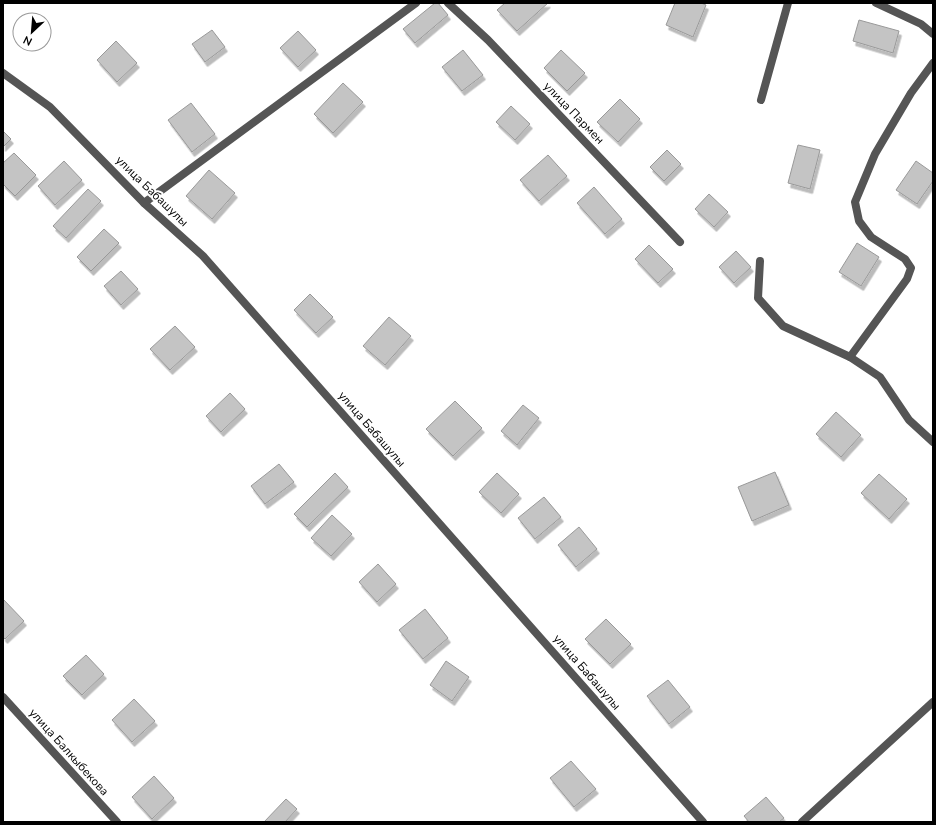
<svg xmlns="http://www.w3.org/2000/svg" width="936" height="825" font-family="'Nunito Sans',sans-serif">
	<style>
		.building { fill: #c4c4c4; stroke: #999; filter: url(#shadow) }
		.lines { fill: none; stroke-linecap: round; stroke-linejoin: round }
		.street { stroke: #555; stroke-width: 8 }
		.labels { text-anchor: middle; dominant-baseline: central; stroke-width: 4; stroke-linejoin: round; paint-order: stroke }
		.street-label { font-size: 12px; fill: #000; stroke: #fff }
	</style>
	<defs>
		<filter id="shadow"><feDropShadow dx="2.5" dy="4.5" stdDeviation="0" flood-color="#0004"/></filter>
	</defs>
	<rect width="100%" height="100%" fill="#fff"/>
	<g class="building">
		<polygon points="435,3 438,3 448,15 415,43 403,29"/>
		<polygon points="505,3 548,3 517,31 497,10"/>
		<polygon points="675,3 701,3 706,5 693,37 666,25"/>
		<polygon points="859,20 899,31 893,53 853,41"/>
		<polygon points="212,30 225,47 205,62 192,44"/>
		<polygon points="298,31 316,50 298,67 280,48"/>
		<polygon points="116,41 137,63 117,82 97,60"/>
		<polygon points="463,50 483,75 462,91 442,67"/>
		<polygon points="561,50 585,73 567,91 544,68"/>
		<polygon points="343,83 363,102 333,133 314,114"/>
		<polygon points="620,99 640,119 618,142 597,122"/>
		<polygon points="191,103 215,134 192,152 168,120"/>
		<polygon points="511,106 530,124 515,140 496,122"/>
		<polygon points="3,131 11,139 3,147"/>
		<polygon points="798,145 820,150 810,189 788,183"/>
		<polygon points="667,150 681,164 664,181 650,167"/>
		<polygon points="14,153 36,175 15,196 3,184 3,163"/>
		<polygon points="548,155 567,176 539,201 520,180"/>
		<polygon points="64,161 82,180 55,205 38,186"/>
		<polygon points="916,161 933,173 933,181 917,204 896,190"/>
		<polygon points="209,170 235,193 212,219 186,196"/>
		<polygon points="594,187 622,219 605,234 577,203"/>
		<polygon points="88,189 101,201 66,238 53,226"/>
		<polygon points="709,194 728,212 714,227 695,209"/>
		<polygon points="104,229 119,243 91,271 77,257"/>
		<polygon points="857,243 879,257 861,286 839,272"/>
		<polygon points="649,245 673,269 658,283 635,259"/>
		<polygon points="736,251 751,267 734,283 719,267"/>
		<polygon points="121,271 138,289 121,305 104,286"/>
		<polygon points="310,294 333,317 316,333 294,310"/>
		<polygon points="389,317 411,336 385,365 363,346"/>
		<polygon points="175,326 195,347 170,370 150,349"/>
		<polygon points="230,393 245,409 221,432 206,416"/>
		<polygon points="455,401 482,428 453,456 426,429"/>
		<polygon points="523,405 539,418 517,445 501,431"/>
		<polygon points="836,412 861,435 841,457 816,434"/>
		<polygon points="279,464 294,482 265,504 251,486"/>
		<polygon points="775,472 789,505 752,521 738,487"/>
		<polygon points="335,473 348,487 307,527 294,514"/>
		<polygon points="497,473 519,494 501,513 479,492"/>
		<polygon points="879,474 907,499 889,519 861,493"/>
		<polygon points="544,497 561,517 535,539 518,518"/>
		<polygon points="332,515 352,534 331,556 311,538"/>
		<polygon points="579,527 597,549 576,567 558,545"/>
		<polygon points="378,564 396,584 377,602 359,582"/>
		<polygon points="3,599 24,621 5,639 3,637"/>
		<polygon points="425,609 448,638 423,659 399,630"/>
		<polygon points="606,619 631,644 610,664 585,639"/>
		<polygon points="86,655 104,674 82,695 63,676"/>
		<polygon points="446,661 469,677 452,701 430,685"/>
		<polygon points="668,680 690,707 669,724 647,696"/>
		<polygon points="134,699 155,721 132,742 112,720"/>
		<polygon points="571,761 596,789 574,807 550,778"/>
		<polygon points="154,776 174,798 152,819 132,797"/>
		<polygon points="766,797 784,818 779,822 749,822 744,816"/>
		<polygon points="286,799 297,809 285,822 264,822"/>
	</g>
	<g class="lines">
		<g class="street">
			<polyline points="448,3 488,40 680,242"/>
			<polyline points="876,3 921,24 933,34"/>
			<polyline points="3,73 50,107 144,203 203,256 703,822"/>
			<polyline points="761,100 788,3"/>
			<polyline points="144,203 416,3"/>
			<polyline points="760,261 758,298 783,326 850,357 880,377 909,420 933,442"/>
			<polyline points="850,357 907,279 911,268 905,259 871,237 859,221 855,202 875,154 911,93 933,63"/>
			<polyline points="3,697 117,822"/>
			<polyline points="802,822 933,702"/>
		</g>
	</g>
	<g class="labels">
		<g class="street-label">
			<text transform="translate(574 113) rotate(46)">улица Пармен</text>
			<text transform="translate(152 191) rotate(44)">улица Бабашулы</text>
			<text transform="translate(372 429) rotate(49)">улица Бабашулы</text>
			<text transform="translate(587 672) rotate(49)">улица Бабашулы</text>
			<text transform="translate(69 752) rotate(48)">улица Балкыбекова</text>
		</g>
	</g>
	<rect width="936" height="825" fill="none" stroke="#000000" stroke-width="8"/>
	<g transform="translate(32 32) rotate(206)"><circle r="19" fill="#ffffff" stroke="#999999"/>
	<path d="M0-3L7 15L0 10L-7 15Z" fill="#000000"/>
	<text y="-6" font-size="11" font-weight="bold" text-anchor="middle" fill="#000000">N</text>
	</g>
</svg>
